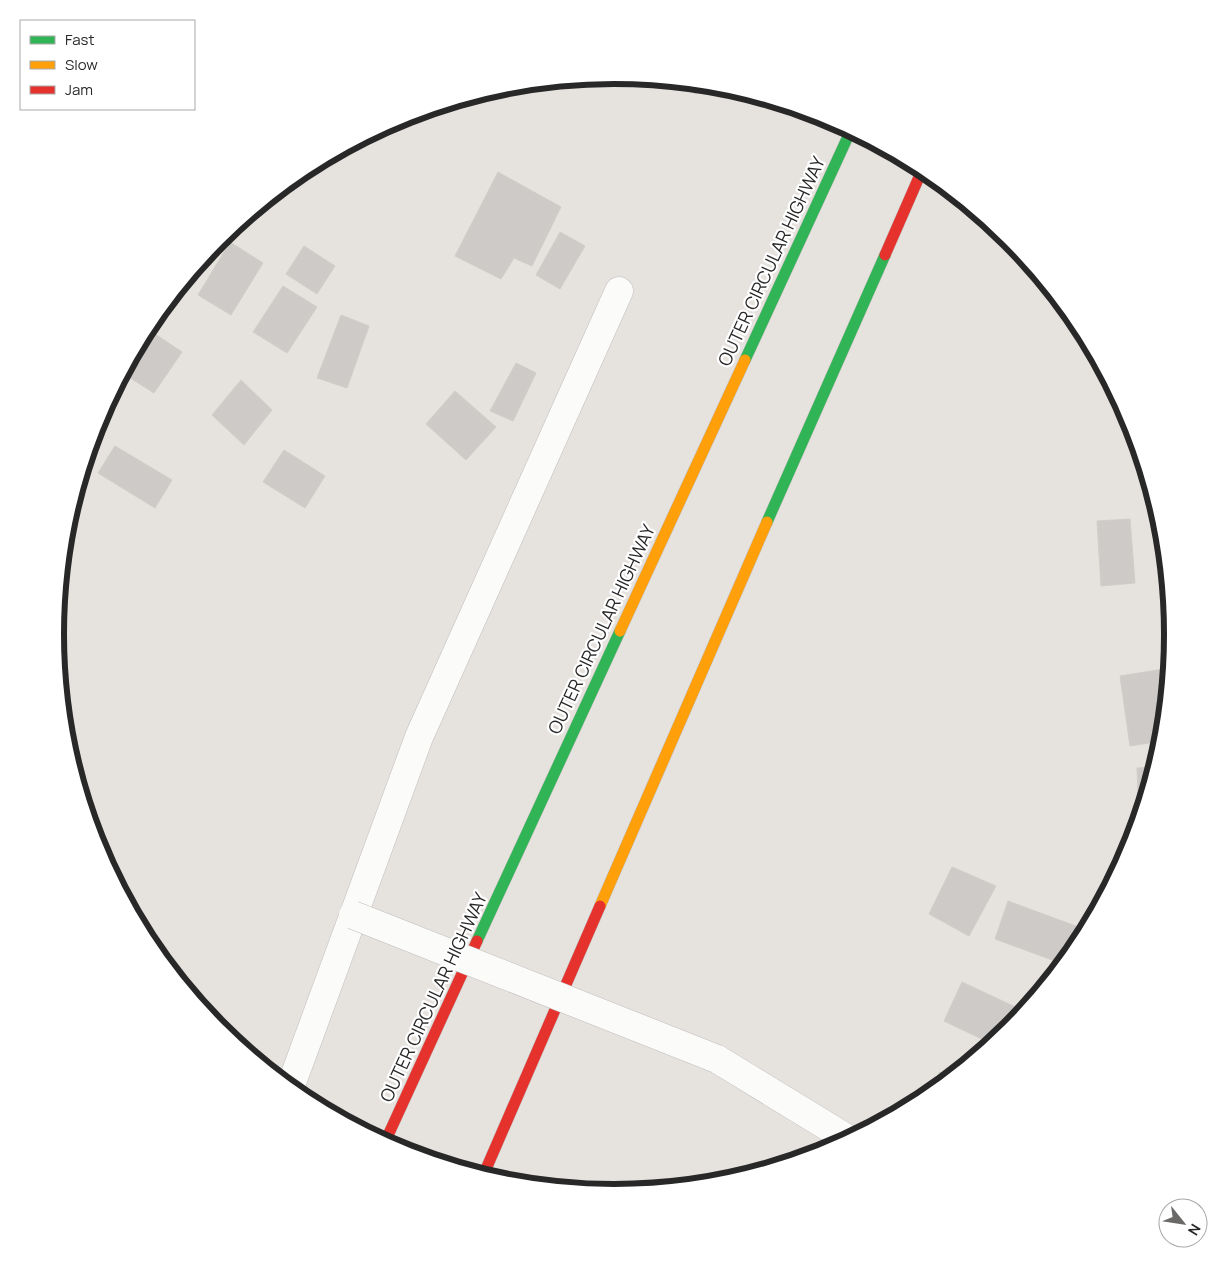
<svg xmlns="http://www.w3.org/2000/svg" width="1228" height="1268" font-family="Manrope,sans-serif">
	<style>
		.building { fill: #cdcac7; stroke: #d1ceca }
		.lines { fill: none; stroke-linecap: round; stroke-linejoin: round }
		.street-casing { stroke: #c0bebf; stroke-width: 29 }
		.fast-casing { stroke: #bfbdbc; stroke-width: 12 }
		.slow-casing { stroke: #bfbdbc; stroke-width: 12 }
		.jam-casing { stroke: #bfbdbc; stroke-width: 12 }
		.street { stroke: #fbfbfa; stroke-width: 28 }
		.fast { stroke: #30b455; stroke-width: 11 }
		.slow { stroke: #ff9f0a; stroke-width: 11 }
		.jam { stroke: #e5322d; stroke-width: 11 }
		.street-bridge-casing { stroke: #c0bebf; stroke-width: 29; stroke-linecap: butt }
		.street-bridge { stroke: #fbfbfa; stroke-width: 28 }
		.labels { text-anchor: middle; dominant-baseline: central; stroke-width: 4.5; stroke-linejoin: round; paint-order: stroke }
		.street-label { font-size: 18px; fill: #282828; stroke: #fff }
		.rim { fill: none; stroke: #282828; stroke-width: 6 }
	</style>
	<rect width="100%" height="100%" fill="#e6e2de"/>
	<g class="building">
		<polygon points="668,80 701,84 696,94"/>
		<polygon points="498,172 561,207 532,266 514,258 501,279 455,256"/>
		<polygon points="560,232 585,246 560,289 536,275"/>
		<polygon points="230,242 263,263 231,315 198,295"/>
		<polygon points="304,246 335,266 317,294 286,274"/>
		<polygon points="283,286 317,307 287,353 253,332"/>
		<polygon points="341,315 369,326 347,388 317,378"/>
		<polygon points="152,332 182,352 154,393 124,374"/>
		<polygon points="516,363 536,373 513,421 490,411"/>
		<polygon points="241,380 272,410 244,445 212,415"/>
		<polygon points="455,391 496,427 466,460 426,424"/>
		<polygon points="115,446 172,480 155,508 98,473"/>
		<polygon points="284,450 325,476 305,508 263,482"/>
		<polygon points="1130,519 1135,583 1101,586 1097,521"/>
		<polygon points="1170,668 1162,741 1130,746 1120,676"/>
		<polygon points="1155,767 1139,818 1137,768"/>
		<polygon points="952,867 996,886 969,936 929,914"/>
		<polygon points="1008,901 1084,929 1079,945 1063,964 995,939"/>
		<polygon points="962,982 1024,1011 1009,1029 992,1044 944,1021"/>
		<polygon points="940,1072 950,1078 922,1100"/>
	</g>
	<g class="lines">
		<defs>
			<g id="street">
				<polyline points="717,1059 848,1139"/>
				<polyline points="290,1088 419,737 619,291"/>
			</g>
			<g id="fast">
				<polyline points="745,360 851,130"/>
				<polyline points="767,522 885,255"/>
				<polyline points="477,941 620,631"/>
			</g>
			<g id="slow">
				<polyline points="620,631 745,360"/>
				<polyline points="600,906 767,522"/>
			</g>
			<g id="jam">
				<polyline points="885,255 923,168"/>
				<polyline points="385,1142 477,941"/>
				<polyline points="483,1176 600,906"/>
			</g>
		</defs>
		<use href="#street" class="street-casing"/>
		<use href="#fast" class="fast-casing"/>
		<use href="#slow" class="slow-casing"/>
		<use href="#jam" class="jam-casing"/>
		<use href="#street" class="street"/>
		<use href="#fast" class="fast"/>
		<use href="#slow" class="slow"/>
		<use href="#jam" class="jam"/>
		<defs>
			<polyline id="street-bridge" points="353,915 717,1059"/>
		</defs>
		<use href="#street-bridge" class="street-bridge-casing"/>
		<use href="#street-bridge" class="street-bridge"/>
	</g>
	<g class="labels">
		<g class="street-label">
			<text transform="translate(771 261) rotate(-65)">OUTER CIRCULAR HIGHWAY</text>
			<text transform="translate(601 629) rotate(-65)">OUTER CIRCULAR HIGHWAY</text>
			<text transform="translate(433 997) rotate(-65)">OUTER CIRCULAR HIGHWAY</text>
		</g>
	</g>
	<path d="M0 0H1228V1268H0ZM64 634a550 550 0 1 1 1100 0a550 550 0 1 1-1100 0Z" fill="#fff" fill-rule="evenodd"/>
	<path class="rim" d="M64 634a550 550 0 1 1 1100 0a550 550 0 1 1-1100 0Z"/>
	<rect x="20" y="20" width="175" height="90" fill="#ffffff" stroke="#a9a9a9"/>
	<rect x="30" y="36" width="25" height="8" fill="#30b455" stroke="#a9a9a9"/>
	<text x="65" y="45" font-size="15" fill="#282828">Fast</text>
	<rect x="30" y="61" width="25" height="8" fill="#ff9f0a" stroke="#a9a9a9"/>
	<text x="65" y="70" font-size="15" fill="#282828">Slow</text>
	<rect x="30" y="86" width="25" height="8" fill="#e5322d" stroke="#a9a9a9"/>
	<text x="65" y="95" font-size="15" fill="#282828">Jam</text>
	<g transform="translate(1183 1223) rotate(120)"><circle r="24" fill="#ffffff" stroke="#a9a9a9"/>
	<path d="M0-4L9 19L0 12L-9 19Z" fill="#6a6968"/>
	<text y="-8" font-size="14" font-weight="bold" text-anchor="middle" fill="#282828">N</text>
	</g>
</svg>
